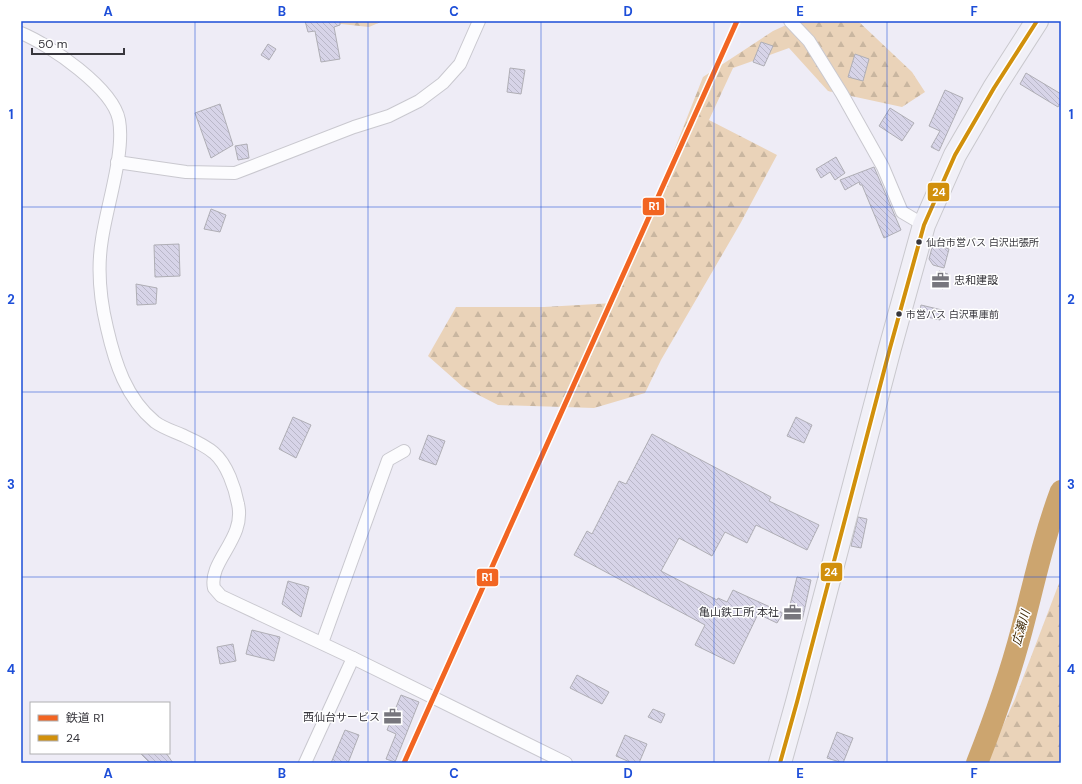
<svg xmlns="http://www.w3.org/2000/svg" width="1082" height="784" font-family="'DM Sans','Noto Sans JP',sans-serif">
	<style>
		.forest { fill: url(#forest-firs) }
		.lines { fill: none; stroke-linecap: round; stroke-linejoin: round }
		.river { stroke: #cca56f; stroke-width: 22 }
		.building { fill: url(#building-back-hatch); stroke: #afaeb5 }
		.street-casing { stroke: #c9c8cf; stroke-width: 14 }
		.highway-casing { stroke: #c9c8cd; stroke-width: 24 }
		.street { stroke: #fcfcfe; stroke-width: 12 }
		.highway { stroke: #f1f0f7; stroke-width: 22 }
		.bus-1-casing { stroke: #fff; stroke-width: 7 }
		.bus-1 { stroke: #d1900c; stroke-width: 4 }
		.rail-1-casing { stroke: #fff; stroke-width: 8 }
		.rail-1 { stroke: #f26522; stroke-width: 5 }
		.grid { fill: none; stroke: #1d4ed8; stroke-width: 1; stroke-opacity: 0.55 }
		.bus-dot { fill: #37363c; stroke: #fff; stroke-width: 1.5 }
		.labels { text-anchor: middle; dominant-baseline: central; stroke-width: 3; stroke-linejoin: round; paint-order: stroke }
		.bus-label { font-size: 10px; fill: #37363c; stroke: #fff; text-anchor: start }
		.poi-label { font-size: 11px; fill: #37363c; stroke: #fff; text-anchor: end }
		.water-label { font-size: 12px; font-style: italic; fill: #422b08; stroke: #fff }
		.line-badge { stroke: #fff; stroke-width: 1.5 }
		.badge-label { font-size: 11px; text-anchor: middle; font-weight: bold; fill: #fff }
		.neatline { fill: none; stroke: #1d4ed8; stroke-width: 1.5 }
		.grid-label { font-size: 13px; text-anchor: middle; font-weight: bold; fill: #1d4ed8 }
	</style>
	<defs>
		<pattern id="forest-firs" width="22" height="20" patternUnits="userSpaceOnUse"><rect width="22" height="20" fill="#ead3b9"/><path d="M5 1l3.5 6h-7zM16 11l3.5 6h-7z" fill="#c9b6a0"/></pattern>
		<pattern id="building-back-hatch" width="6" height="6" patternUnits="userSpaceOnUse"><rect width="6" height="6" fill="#d7d4e8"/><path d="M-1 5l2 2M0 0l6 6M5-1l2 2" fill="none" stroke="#b9b7c8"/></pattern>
	</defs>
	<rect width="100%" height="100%" fill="#eeecf6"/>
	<g class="forest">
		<polygon points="313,21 383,21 369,27"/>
		<polygon points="795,21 858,21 912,72 925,92 902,107 828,91 789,48 733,68 709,120 777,155 740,224 661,360 645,393 594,408 498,405 463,387 428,356 456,307 544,307 614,303 703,77 773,31"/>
		<polygon points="1061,578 1061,763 986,763 1015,699"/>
	</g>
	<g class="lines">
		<path class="river" d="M977,763C994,720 1010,675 1022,629C1034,583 1044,536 1061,491"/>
	</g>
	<g class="building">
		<polygon points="305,21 340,21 340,25 334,27 340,59 321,62 315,31 308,32"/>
		<polygon points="761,42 773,46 764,66 753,62"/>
		<polygon points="268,44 276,49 269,60 261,55"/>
		<polygon points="855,54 869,59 863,81 848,77"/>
		<polygon points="510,68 525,70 521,94 507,92"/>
		<polygon points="1026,73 1061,94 1061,102 1058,107 1020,84"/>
		<polygon points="945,90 963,98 939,151 931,147 940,131 929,126"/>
		<polygon points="220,104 233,145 211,158 195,113"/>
		<polygon points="890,108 914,123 902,141 879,126"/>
		<polygon points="247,144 249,158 238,160 235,146"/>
		<polygon points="836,157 845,173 835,180 830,172 821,178 816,169"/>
		<polygon points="874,167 901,230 884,238 862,185 860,185 859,182 845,190 840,180"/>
		<polygon points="211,209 226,215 220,232 204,229"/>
		<polygon points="179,244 180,276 155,277 154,245"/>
		<polygon points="933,244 949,249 944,268 933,265 929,259"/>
		<polygon points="939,271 948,274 943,289 934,285"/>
		<polygon points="136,284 157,288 156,304 137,305"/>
		<polygon points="921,305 942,310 940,320 919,315"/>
		<polygon points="293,417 311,425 296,458 279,449"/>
		<polygon points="796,417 812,425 804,443 787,436"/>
		<polygon points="652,434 771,497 769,501 819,525 807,550 756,525 747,543 725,532 712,556 679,538 661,571 717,600 718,598 727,602 733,590 783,613 777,623 758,614 734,664 695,645 705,625 574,555 587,531 592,534 619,481 626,484"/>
		<polygon points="428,435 445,441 436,465 419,459"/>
		<polygon points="858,517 867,519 861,548 851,546"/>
		<polygon points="797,577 811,580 802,621 787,617"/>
		<polygon points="288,581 309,587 301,617 282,604"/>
		<polygon points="252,630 280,637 274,661 246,654"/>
		<polygon points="233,644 236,661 220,664 217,647"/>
		<polygon points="577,675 609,692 602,704 570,688"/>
		<polygon points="401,695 419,702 395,762 386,759 396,734 387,730"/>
		<polygon points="653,709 665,714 661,723 648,717"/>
		<polygon points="345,730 359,735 348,763 331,763"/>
		<polygon points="837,732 853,738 843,763 827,758"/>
		<polygon points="625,735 647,744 639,763 632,763 616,756"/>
		<polygon points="140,753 166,753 173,763 150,763"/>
	</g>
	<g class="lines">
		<defs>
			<g id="street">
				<polyline points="790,21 809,41 842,94 883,167 902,212 924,225"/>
				<path d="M21,33C50,45 113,88 119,120C125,152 107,205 102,239C97,269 100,299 107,328C115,363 126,398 155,422C163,428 173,431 182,435C193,440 205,445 214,453C227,464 235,488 238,504C246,539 208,561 214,588L221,596L353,658L566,763"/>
				<polyline points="117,162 186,172 235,173 354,127 389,116 419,101 443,83 460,64 479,21"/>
				<polyline points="322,643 388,460 404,451"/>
				<polyline points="305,763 353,658"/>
			</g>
			<polyline id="highway" points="780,763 797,702 890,348 924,225 955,155 994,88 1037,21"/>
		</defs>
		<use href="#street" class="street-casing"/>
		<use href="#highway" class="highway-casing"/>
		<use href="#street" class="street"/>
		<use href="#highway" class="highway"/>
		<defs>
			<polyline id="bus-1" points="780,763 797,702 890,348 924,225 955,155 994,88 1037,21"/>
		</defs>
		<use href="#bus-1" class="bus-1-casing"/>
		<use href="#bus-1" class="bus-1"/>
		<defs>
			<polyline id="rail-1" points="404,763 737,21"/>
		</defs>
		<use href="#rail-1" class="rail-1-casing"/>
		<use href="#rail-1" class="rail-1"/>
	</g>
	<path class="grid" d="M195,21V763M368,21V763M541,21V763M714,21V763M887,21V763M21,207H1061M21,392H1061M21,577H1061"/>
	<defs>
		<symbol id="office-bare" viewBox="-9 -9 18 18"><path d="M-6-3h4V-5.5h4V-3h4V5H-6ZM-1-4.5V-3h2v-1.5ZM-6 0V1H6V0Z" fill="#77767d" stroke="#fff" stroke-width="2.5" paint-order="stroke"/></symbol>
	</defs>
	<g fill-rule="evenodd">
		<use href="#office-bare" x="928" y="268" width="25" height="25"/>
		<use href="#office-bare" x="780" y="600" width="25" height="25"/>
		<use href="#office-bare" x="380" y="704" width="25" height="25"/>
	</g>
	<g class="bus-dot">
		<circle cx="919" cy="242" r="3.5"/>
		<circle cx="899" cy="314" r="3.5"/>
	</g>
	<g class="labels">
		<g class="bus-label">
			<text x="926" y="242">仙台市営バス 白沢出張所</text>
			<text x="906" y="314">市営バス 白沢車庫前</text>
		</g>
		<g class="poi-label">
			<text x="954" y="280" text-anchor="start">忠和建設</text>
			<text x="779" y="612">亀山鉄工所 本社</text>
			<text x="380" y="717">西仙台サービス</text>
		</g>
		<g class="water-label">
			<text transform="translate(1021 628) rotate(-74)">広瀬川</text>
		</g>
	</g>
	<g class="line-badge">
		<rect x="927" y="182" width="23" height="20" rx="4" fill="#d1900c"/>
		<rect x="642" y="197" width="23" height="19" rx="4" fill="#f26522"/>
		<rect x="820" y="562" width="23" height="20" rx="4" fill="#d1900c"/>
		<rect x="476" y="568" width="23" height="19" rx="4" fill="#f26522"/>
	</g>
	<g class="badge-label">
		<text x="939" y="196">24</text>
		<text x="654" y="210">R1</text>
		<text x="831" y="576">24</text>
		<text x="487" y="581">R1</text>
	</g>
	<rect width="1082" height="784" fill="none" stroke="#ffffff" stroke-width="44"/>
	<rect x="30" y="702" width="140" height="52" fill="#ffffff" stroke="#afafb1"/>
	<rect x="38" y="715" width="20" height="6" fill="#f26522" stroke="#afafb1"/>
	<text x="66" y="722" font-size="12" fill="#37363c">鉄道 R1</text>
	<rect x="38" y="735" width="20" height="6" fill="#d1900c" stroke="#afafb1"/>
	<text x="66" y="742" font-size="12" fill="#37363c">24</text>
	<path d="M32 48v6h92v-6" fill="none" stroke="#37363c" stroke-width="2"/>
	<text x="38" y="48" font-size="12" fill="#37363c" stroke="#ffffff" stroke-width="3" paint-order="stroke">50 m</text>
	<rect x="22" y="22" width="1038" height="740" class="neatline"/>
	<g class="grid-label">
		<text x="108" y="16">A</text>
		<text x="282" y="16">B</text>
		<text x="454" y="16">C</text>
		<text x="628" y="16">D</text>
		<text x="800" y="16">E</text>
		<text x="974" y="16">F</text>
		<text x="11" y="119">1</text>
		<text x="1071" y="119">1</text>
		<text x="11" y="304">2</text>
		<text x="1071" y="304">2</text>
		<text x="11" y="489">3</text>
		<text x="1071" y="489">3</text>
		<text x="11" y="674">4</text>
		<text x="1071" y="674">4</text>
		<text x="108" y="778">A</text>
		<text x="282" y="778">B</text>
		<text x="454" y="778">C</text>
		<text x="628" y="778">D</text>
		<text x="800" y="778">E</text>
		<text x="974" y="778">F</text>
	</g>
</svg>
